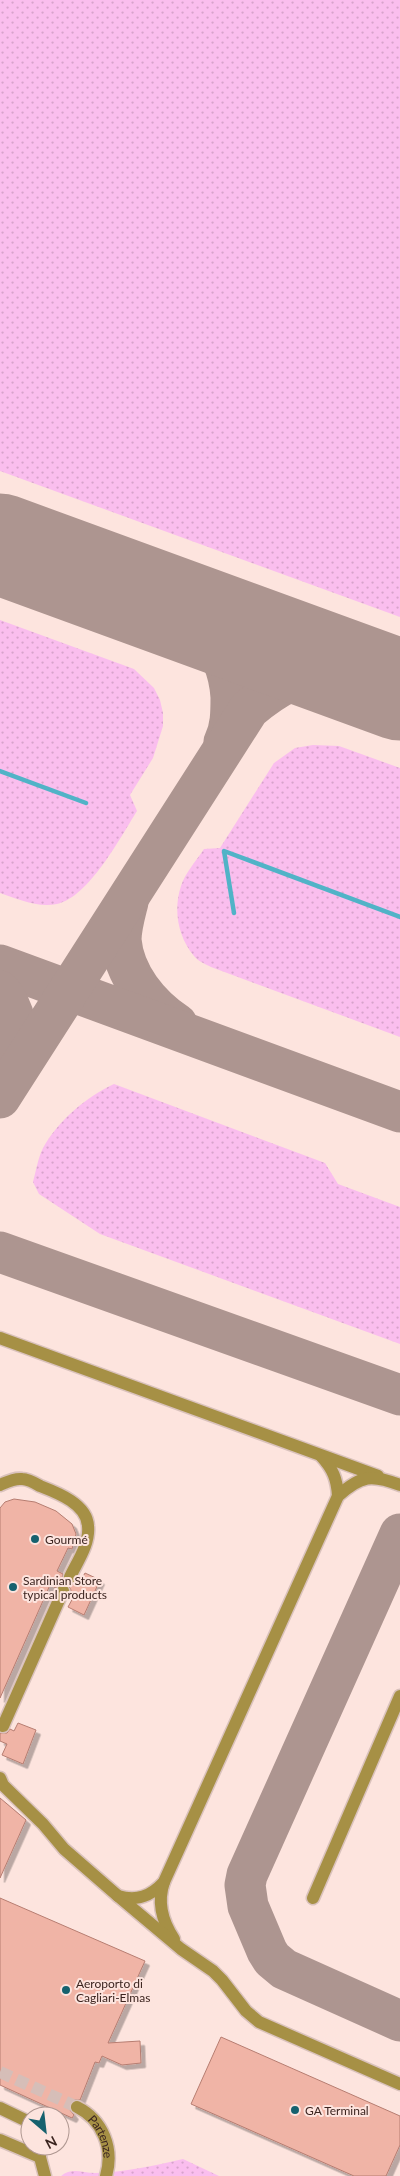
<svg xmlns="http://www.w3.org/2000/svg" width="400" height="2176" font-family="Lato,sans-serif">
	<style>
		.grass { fill: url(#grass-dots) }
		.lines { fill: none; stroke-linecap: round; stroke-linejoin: round }
		.stream { stroke: #51b3c7; stroke-width: 4.5 }
		.taxiway { stroke: #ad9590; stroke-width: 41 }
		.runway { stroke: #ad9590; stroke-width: 101 }
		.building { fill: #f0b4a6; stroke: #b67d71; filter: url(#shadow) }
		.minor-tunnel { stroke: #d6beb8; stroke-width: 12; stroke-dasharray: 12 6; stroke-linecap: butt }
		.minor-casing { stroke: #dac2bc; stroke-width: 15 }
		.minor { stroke: #a69045; stroke-width: 12 }
		.poi-dot { fill: #16616e; stroke: #fde4de; stroke-width: 2 }
		.labels { text-anchor: middle; dominant-baseline: central; stroke-width: 4; stroke-linejoin: round; paint-order: stroke }
		.poi-label { font-size: 12px; fill: #3c2520; stroke: #fde4de; text-anchor: start }
		.street-label { font-size: 12px; fill: #3c2520; stroke: #fde4de }
	</style>
	<defs>
		<pattern id="grass-dots" width="8" height="8" patternUnits="userSpaceOnUse" patternTransform="scale(1.25)"><rect width="8" height="8" fill="#fabeee"/><path d="M2 2h.1M6 6h.1" fill="none" stroke="#d7a3cc" stroke-width="1.8" stroke-linecap="round"/></pattern>
		<filter id="shadow"><feDropShadow dx="4.5" dy="4.5" stdDeviation="0" flood-color="#0004"/></filter>
	</defs>
	<rect width="100%" height="100%" fill="#fde4de"/>
	<g class="grass">
		<polygon points="0,0 400,0 400,617 0,471"/>
		<path d="M0,620L134,669L154,688L160,700L163,713V726L153,758L130,795L137,811C120,838 89,897 57,904C37,908 18,899 0,893Z"/>
		<path d="M313,745L339,746L400,768V1037L211,967C205,964 198,961 194,956C178,937 173,910 181,886C185,873 197,860 204,849L220,848L274,763L295,748Z"/>
		<path d="M114,1084L325,1163L338,1184L400,1207V1344L100,1234L39,1194L33,1182C36,1171 38,1158 43,1148C57,1122 87,1096 114,1084Z"/>
		<path d="M183,2159L219,2176H61C72,2167 82,2173 95,2173C124,2172 154,2166 183,2159Z"/>
	</g>
	<g class="lines">
		<g class="stream">
			<polyline points="0,771 86,803"/>
			<polyline points="234,913 224,851 400,917"/>
		</g>
		<g class="taxiway">
			<path d="M125,590C179,614 227,629 231,697C231,713 231,728 224,742"/>
			<path d="M128,902C125,914 121,928 121,940C124,975 149,1005 177,1024"/>
			<polyline points="0,965 400,1112"/>
			<path d="M0,991C19,1014 23,1050 12,1077"/>
			<path d="M0,1098L249,709C274,688 301,671 336,672C353,673 382,685 399,689"/>
			<polyline points="0,1252 400,1395"/>
			<polyline points="400,1534 247,1875 245,1885 248,1906 267,1951 272,1959 284,1969 400,2021"/>
		</g>
		<polyline class="runway" points="0,544 400,690"/>
	</g>
	<g class="building">
		<polygon points="14,1499 35,1502 56,1511 72,1524 76,1534 72,1549 68,1548 57,1571 63,1574 62,1578 65,1583 59,1584 56,1588 50,1585 0,1698 0,1508 5,1502"/>
		<polygon points="85,1573 100,1580 84,1615 68,1607 74,1596 70,1594 71,1590 68,1585 74,1584 77,1580 80,1582"/>
		<polygon points="18,1723 36,1730 23,1764 2,1755 7,1744 0,1741 0,1733 7,1733 10,1729 14,1731"/>
		<polygon points="0,1798 26,1820 0,1878"/>
		<polygon points="0,1898 145,1961 108,2043 140,2041 141,2063 122,2065 102,2056 99,2063 95,2062 80,2100 74,2100 70,2103 70,2110 74,2115 72,2118 0,2085"/>
		<polygon points="221,2037 400,2116 400,2145 386,2176 354,2176 191,2104"/>
	</g>
	<g class="lines">
		<polyline class="minor-tunnel" points="0,2072 77,2107"/>
		<defs>
			<g id="minor">
				<polyline points="0,1338 378,1476"/>
				<path d="M321,1456C333,1469 337,1479 338,1496"/>
				<path d="M0,1485C7,1482 14,1478 22,1479C28,1479 35,1483 40,1486C58,1493 87,1504 88,1526C90,1544 77,1562 70,1577"/>
				<polyline points="3,1726 63,1591"/>
				<path d="M0,1778L3,1785L43,1824L64,1849L118,1896C137,1902 151,1896 164,1882L338,1496C361,1475 372,1474 400,1485"/>
				<path d="M164,1882C157,1902 162,1921 174,1939"/>
				<polyline points="118,1896 181,1949 213,1971 222,1980 246,2011 259,2022 400,2084"/>
				<polyline points="313,1898 400,1696"/>
				<path id="s1" d="M77,2107C103,2120 114,2149 106,2176"/>
				<polyline points="0,2108 27,2121 30,2126"/>
				<polyline points="0,2140 40,2157"/>
				<polyline points="37,2146 45,2176"/>
			</g>
		</defs>
		<use href="#minor" class="minor-casing"/>
		<use href="#minor" class="minor"/>
	</g>
	<g class="poi-dot">
		<circle cx="35" cy="1539" r="5"/>
		<circle cx="13" cy="1587" r="5"/>
		<circle cx="66" cy="1990" r="5"/>
		<circle cx="295" cy="2110" r="5"/>
	</g>
	<g class="labels">
		<g class="poi-label">
			<text x="45" y="1539">Gourmé</text>
			<text x="23" y="1580">Sardinian Store<tspan x="23" dy="14">typical products</tspan></text>
			<text x="76" y="1983">Aeroporto di<tspan x="76" dy="14">Cagliari-Elmas</tspan></text>
			<text x="305" y="2110">GA Terminal</text>
		</g>
		<g class="street-label">
			<text stroke="none"><textPath href="#s1" startOffset="40">Partenze</textPath></text>
		</g>
	</g>
	<g transform="translate(45 2131) rotate(152)"><circle r="24" fill="#fde4de" stroke="#b09892"/>
	<path d="M0-4L9 19L0 12L-9 19Z" fill="#16616e"/>
	<text y="-8" font-size="14" font-weight="bold" text-anchor="middle" fill="#3c2520">N</text>
	</g>
</svg>
